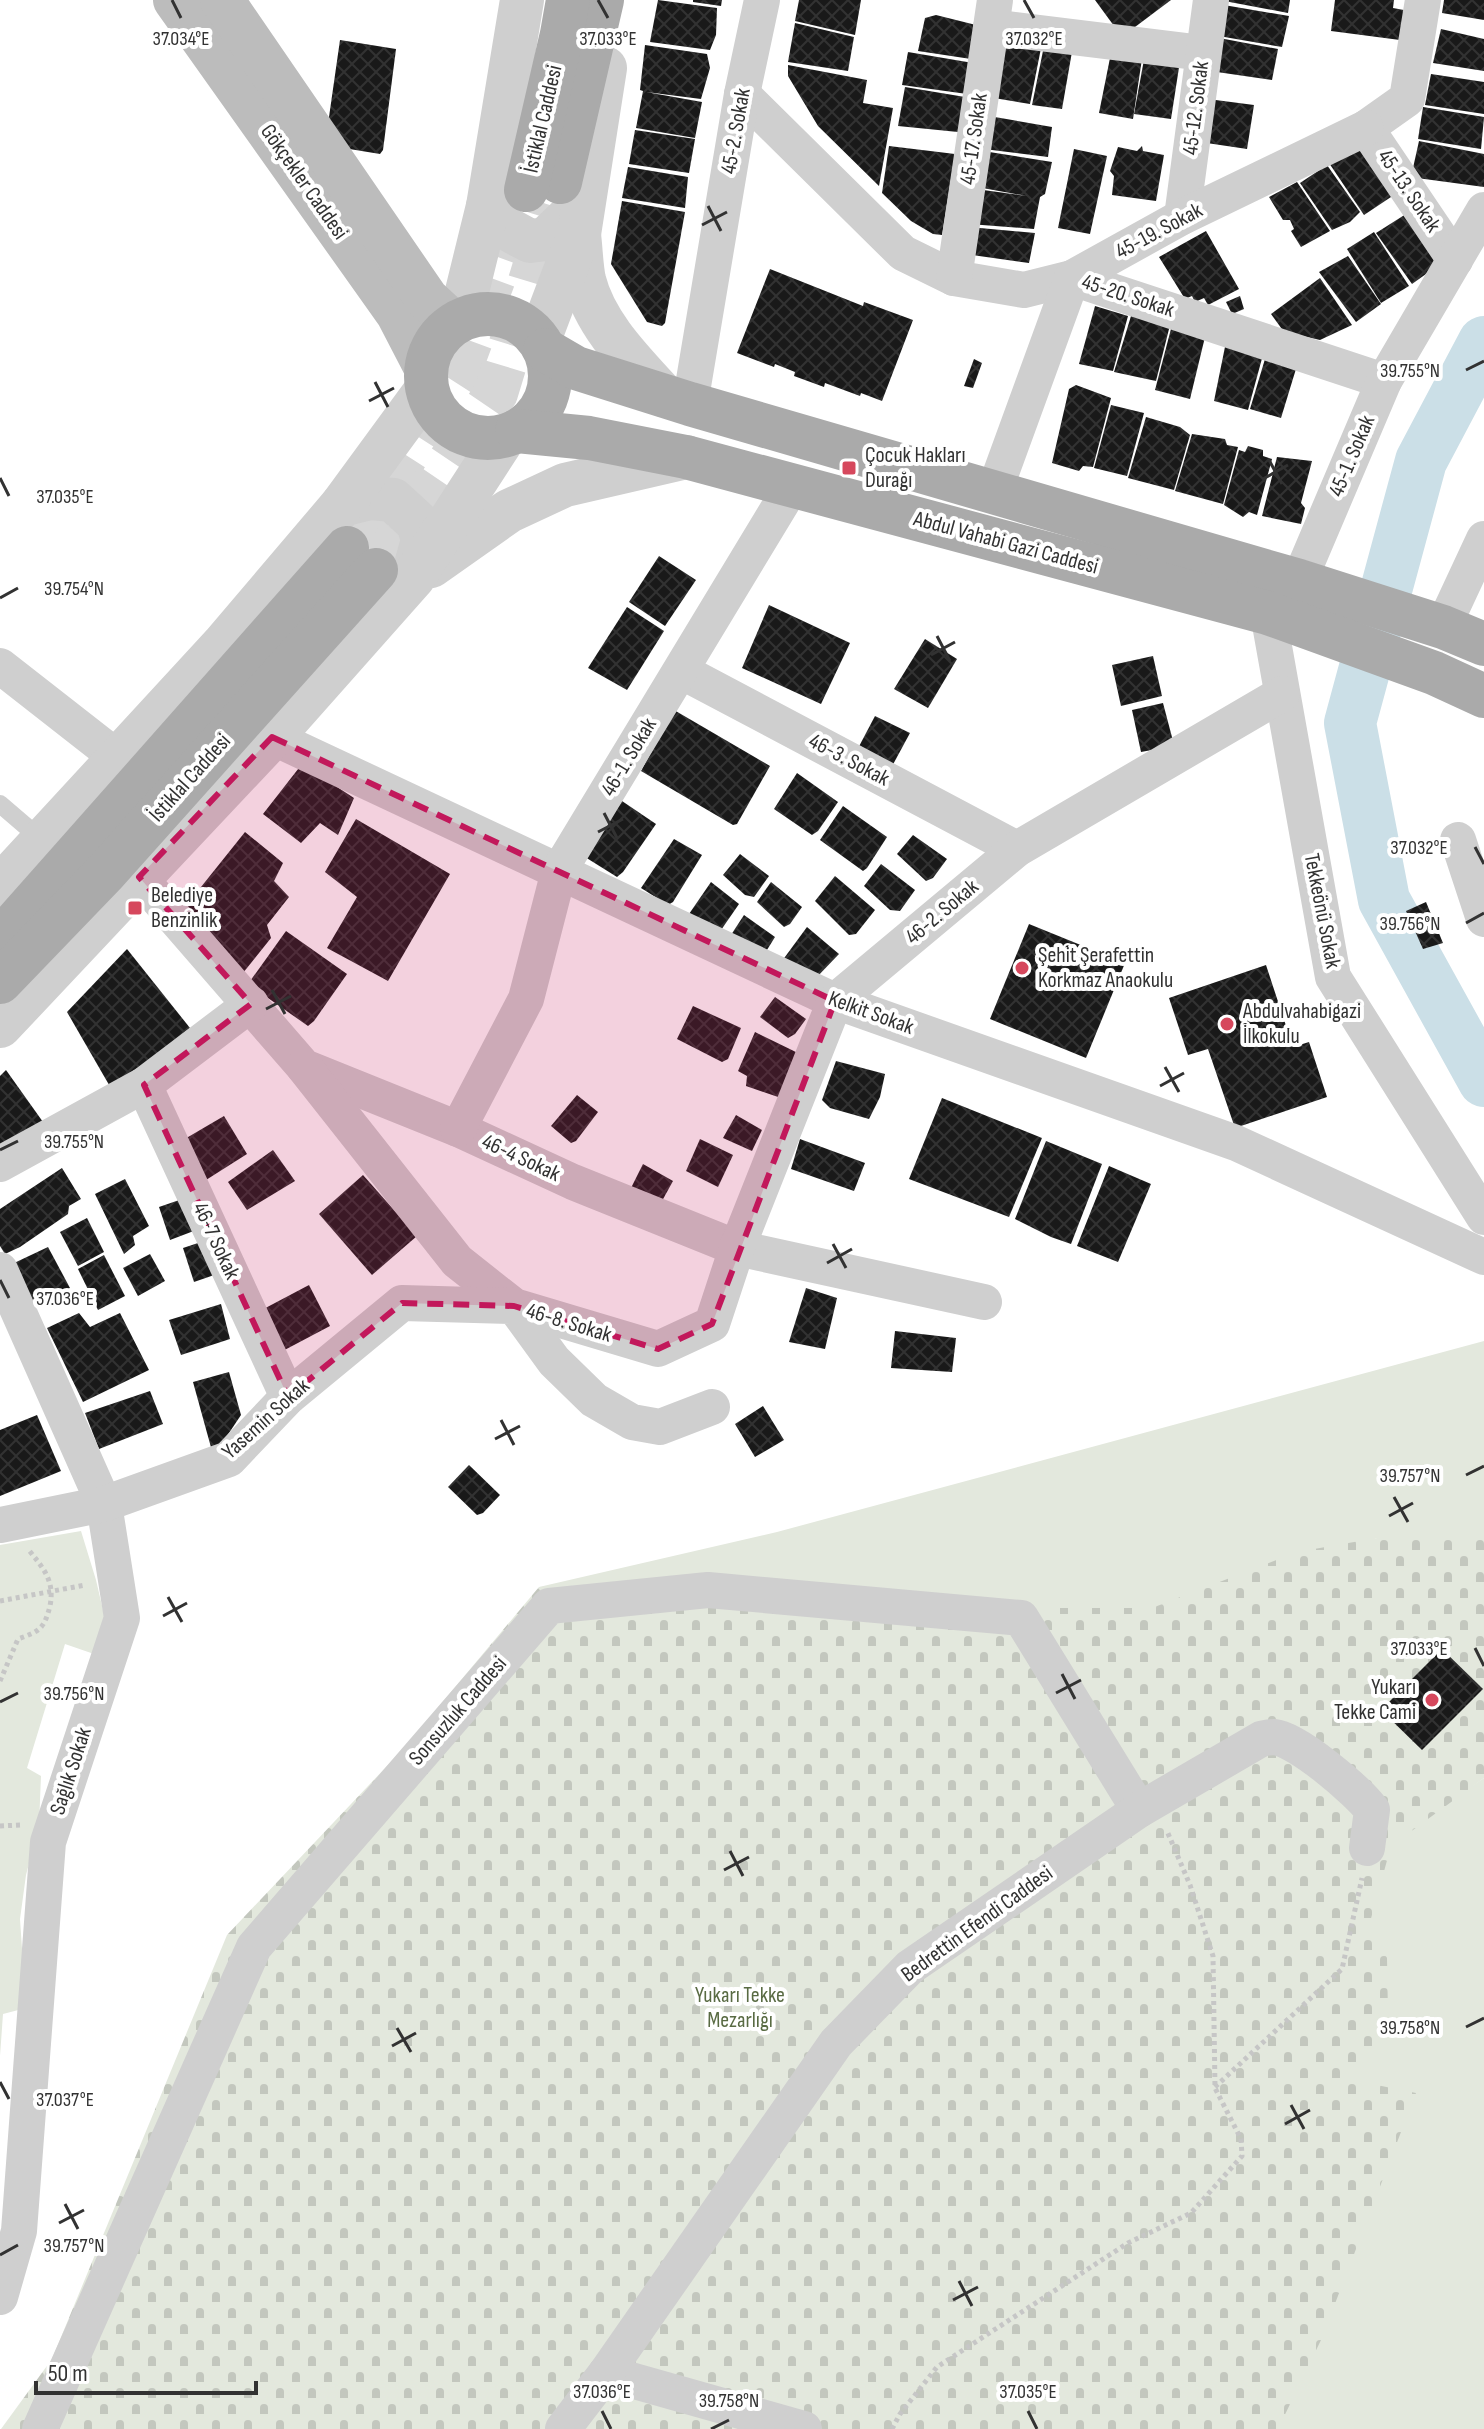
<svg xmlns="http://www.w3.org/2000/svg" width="1484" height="2429" font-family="'Sofia Sans Condensed',sans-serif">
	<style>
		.green { fill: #e3e8dd }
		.cemetery { fill: url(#cemetery-stones) }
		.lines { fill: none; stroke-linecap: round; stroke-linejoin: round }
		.river { stroke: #cbdfe7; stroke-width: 52 }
		.building { fill: url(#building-cross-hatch) }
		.primary-tunnel { stroke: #d6d6d6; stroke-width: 44; stroke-dasharray: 44 22; stroke-linecap: butt }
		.path { stroke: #c6c6c6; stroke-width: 5; stroke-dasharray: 4 4; stroke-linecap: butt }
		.service { stroke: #cfcfcf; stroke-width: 18 }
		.minor { stroke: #cfcfcf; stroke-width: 36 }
		.tertiary { stroke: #cfcfcf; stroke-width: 44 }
		.secondary { stroke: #bcbcbc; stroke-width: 44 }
		.primary { stroke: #aaa; stroke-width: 44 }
		.marked { fill: #c2185b; fill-opacity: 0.2; stroke: #c2185b; stroke-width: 6; stroke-dasharray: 16 10; stroke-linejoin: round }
		.ticks { fill: none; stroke: #323232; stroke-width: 3 }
		.poi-dot { fill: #d6485d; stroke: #fff; stroke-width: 3 }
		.labels { text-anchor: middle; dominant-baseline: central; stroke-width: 8; stroke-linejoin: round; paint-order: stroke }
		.street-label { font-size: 22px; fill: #323232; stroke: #fff }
		.poi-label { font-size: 22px; fill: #323232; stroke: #fff; text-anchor: start }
		.park-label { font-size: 22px; fill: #596b43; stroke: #fff }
		.ticks-label { font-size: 20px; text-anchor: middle; fill: #323232; stroke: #fff; stroke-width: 8; stroke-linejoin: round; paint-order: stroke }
	</style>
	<defs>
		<pattern id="cemetery-stones" width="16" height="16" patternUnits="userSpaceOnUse" patternTransform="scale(2)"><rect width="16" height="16" fill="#e3e8dd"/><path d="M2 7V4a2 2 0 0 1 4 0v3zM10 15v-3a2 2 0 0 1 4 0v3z" fill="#c3c7be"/></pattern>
		<pattern id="building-cross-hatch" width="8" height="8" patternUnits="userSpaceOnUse" patternTransform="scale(2)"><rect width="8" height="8" fill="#191919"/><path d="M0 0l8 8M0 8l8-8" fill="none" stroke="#323232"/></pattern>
	</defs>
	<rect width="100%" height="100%" fill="#fff"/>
	<g class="green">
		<polygon points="1484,1341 1484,1538 1377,1538 1155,1622 539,1587 777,1532"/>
		<polygon points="81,1531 96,1580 106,1623 94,1654 65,1644 27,1768 41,1776 39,1825 26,1875 20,1919 26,2008 3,2014 0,2056 0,1545"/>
		<polygon points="1484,1778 1484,2429 1256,2429 1348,2091 1365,1921 1385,1844"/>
	</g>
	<polygon class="cemetery" points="1377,1538 1484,1538 1484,1778 1391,1846 1370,1922 1387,1958 1388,2016 1357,2081 1416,2093 1321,2340 1278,2429 1,2429 52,2359 227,1935 404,1748 539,1587 704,1581 1010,1608 1152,1608 1297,1552"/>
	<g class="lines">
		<polyline class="river" points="1484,342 1421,461 1350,723 1384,900 1484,1081"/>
	</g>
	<g class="building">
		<polygon points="658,0 717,8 716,35 710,50 650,42"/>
		<polygon points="693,0 722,0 721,6 693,2"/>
		<polygon points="799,0 861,0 855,35 795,21"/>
		<polygon points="1095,0 1171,0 1131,30 1114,26"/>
		<polygon points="1219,0 1290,0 1288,13"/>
		<polygon points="1335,0 1394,0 1393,8 1404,10 1400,40 1331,31"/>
		<polygon points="1444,0 1484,0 1484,20 1442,13"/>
		<polygon points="1218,4 1289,16 1282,47 1213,35"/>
		<polygon points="936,15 976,25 971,59 918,51 925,18"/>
		<polygon points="795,23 854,37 848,71 788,62"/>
		<polygon points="1441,29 1484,39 1484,71 1433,63"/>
		<polygon points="1006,37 1042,43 1030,104 994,98"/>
		<polygon points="1214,37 1278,49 1272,80 1210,71"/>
		<polygon points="340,40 396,49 383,150 380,154 325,145"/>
		<polygon points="1045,41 1073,46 1062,109 1032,105"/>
		<polygon points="645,45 707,54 710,68 701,99 646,92 702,102 695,138 636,128 643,91 640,90"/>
		<polygon points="1112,48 1143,52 1133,119 1099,113"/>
		<polygon points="908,52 973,63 967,94 902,85"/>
		<polygon points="1145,54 1180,61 1171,119 1134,114"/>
		<polygon points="788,65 867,80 863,103 893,108 879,186 818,126 788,76"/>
		<polygon points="1431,74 1484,82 1484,114 1425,105"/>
		<polygon points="905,87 965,97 958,132 898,126"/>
		<polygon points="1208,99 1254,105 1247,149 1200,142"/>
		<polygon points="1423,107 1484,117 1481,149 1418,139"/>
		<polygon points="989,116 1052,127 1048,157 984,149"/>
		<polygon points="635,130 695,139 689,173 629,164"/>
		<polygon points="1419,141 1484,154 1484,187 1417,178 1413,168"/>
		<polygon points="1361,145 1394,195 1364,215 1329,163"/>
		<polygon points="889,146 955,154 942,235 933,234 911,221 882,193"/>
		<polygon points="1142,146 1143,151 1164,155 1156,201 1112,195 1114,176 1110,171 1118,147 1137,151"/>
		<polygon points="1074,149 1107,156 1090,234 1058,228"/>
		<polygon points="983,151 1052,162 1045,194 1040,197 1034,229 969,224 976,189 1027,196 977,187"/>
		<polygon points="1327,165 1360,212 1350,222 1332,230 1300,183"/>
		<polygon points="628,167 688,177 685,208 622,198"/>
		<polygon points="1297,182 1330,231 1301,247 1291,231 1294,229 1290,220 1283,220 1269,197"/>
		<polygon points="622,201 685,212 665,323 662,326 647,322 611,264"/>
		<polygon points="1406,214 1440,264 1412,284 1376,233"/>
		<polygon points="969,227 1035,233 1029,263 965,254"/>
		<polygon points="1206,231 1239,289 1208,305 1204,298 1195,302 1192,296 1185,299 1159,257"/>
		<polygon points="1374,232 1409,286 1381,303 1347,249"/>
		<polygon points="1348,256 1381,304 1356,322 1319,272"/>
		<polygon points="770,269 863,306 864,302 913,320 882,401 861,393 860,396 825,383 824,387 794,376 795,372 775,364 774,367 737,353"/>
		<polygon points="1320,278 1352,325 1320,340 1284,332 1271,314"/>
		<polygon points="1240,296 1244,309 1232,314 1226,302"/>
		<polygon points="1095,306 1128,316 1113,371 1079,364"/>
		<polygon points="1131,316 1170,325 1156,381 1114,372"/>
		<polygon points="1172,325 1205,337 1190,399 1155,390"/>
		<polygon points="1226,342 1264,351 1248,410 1214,401"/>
		<polygon points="1268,349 1299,359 1281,418 1250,409"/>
		<polygon points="974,359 982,363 973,388 964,386"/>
		<polygon points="1076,385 1111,398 1093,467 1083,466 1079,471 1052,463 1069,389"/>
		<polygon points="1111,405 1144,413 1127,476 1094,468"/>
		<polygon points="1146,417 1180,427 1190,435 1174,490 1128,478"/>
		<polygon points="1192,434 1225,439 1227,445 1238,447 1223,504 1175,491"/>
		<polygon points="1248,446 1263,450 1263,456 1272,459 1257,515 1249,512 1243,517 1224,505 1239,450 1245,452"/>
		<polygon points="1277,457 1312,461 1301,503 1305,508 1301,524 1262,516"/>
		<polygon points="659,556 696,580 665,626 629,602"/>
		<polygon points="769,605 850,643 821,704 742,668"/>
		<polygon points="627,607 664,631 627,690 588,668"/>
		<polygon points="925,639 957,659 928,708 894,689"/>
		<polygon points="1153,656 1162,696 1121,706 1112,665"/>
		<polygon points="1163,703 1173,741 1168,747 1141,752 1132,710"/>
		<polygon points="674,710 770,766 737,824 733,825 641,771"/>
		<polygon points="875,716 910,733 890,770 855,754"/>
		<polygon points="302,764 354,798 338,835 320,823 301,843 263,814"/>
		<polygon points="797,773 838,802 818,831 812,835 774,809"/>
		<polygon points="622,801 656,824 623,872 617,877 585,857"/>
		<polygon points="843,806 887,837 867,868 863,871 820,840"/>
		<polygon points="356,819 450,874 388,981 327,948 357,897 325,872"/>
		<polygon points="245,832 283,863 274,881 289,897 267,925 271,938 235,983 177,917"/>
		<polygon points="913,835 947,859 933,878 926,881 897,854"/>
		<polygon points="674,839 702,855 673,902 668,905 641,888"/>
		<polygon points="740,854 769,876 754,897 745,895 723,875"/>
		<polygon points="881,864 915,890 900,911 890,910 864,886"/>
		<polygon points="835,876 875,910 856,934 849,935 815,901"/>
		<polygon points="711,882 739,904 719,933 689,914"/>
		<polygon points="771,882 802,907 790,924 784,927 757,902"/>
		<polygon points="1426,902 1443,943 1423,949 1406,911"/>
		<polygon points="744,915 775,937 762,958 729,938"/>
		<polygon points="1029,924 1125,963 1086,1058 990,1019"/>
		<polygon points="807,927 839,954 814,980 782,961"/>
		<polygon points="286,931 347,974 314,1021 308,1026 248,984"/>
		<polygon points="127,949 190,1028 112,1090 67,1012"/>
		<polygon points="1266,965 1293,1047 1309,1042 1327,1097 1235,1128 1208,1049 1188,1055 1169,998"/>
		<polygon points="775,997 806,1019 795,1034 788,1038 760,1017"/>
		<polygon points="693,1006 741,1028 728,1059 722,1062 677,1039"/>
		<polygon points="755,1032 800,1054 781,1098 746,1086 747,1076 738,1071"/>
		<polygon points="836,1061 885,1074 880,1097 869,1119 830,1108 822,1100"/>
		<polygon points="6,1070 43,1122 0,1150 0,1076"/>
		<polygon points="577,1095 598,1112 576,1141 571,1143 551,1126"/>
		<polygon points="942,1098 1042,1138 1009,1217 909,1179"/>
		<polygon points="736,1115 762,1130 752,1151 723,1138"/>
		<polygon points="224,1116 247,1154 206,1180 183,1140"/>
		<polygon points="700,1139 733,1155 718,1187 686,1171"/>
		<polygon points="800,1139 865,1163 854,1191 791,1169"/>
		<polygon points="1046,1141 1102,1164 1071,1244 1051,1237 1015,1219"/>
		<polygon points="273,1150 295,1181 247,1210 228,1182"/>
		<polygon points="643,1164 673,1181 657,1210 626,1198"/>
		<polygon points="1109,1166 1151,1184 1118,1262 1077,1246"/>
		<polygon points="62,1168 81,1199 69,1206 68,1214 20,1247 5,1254 0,1246 0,1209"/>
		<polygon points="363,1175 417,1236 372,1275 319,1214"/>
		<polygon points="125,1179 149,1226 133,1236 135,1245 124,1254 95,1194"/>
		<polygon points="188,1197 199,1229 170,1240 159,1207"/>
		<polygon points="87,1218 104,1252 78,1266 60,1232"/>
		<polygon points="207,1240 220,1273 194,1282 183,1248"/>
		<polygon points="48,1247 70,1288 34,1308 12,1264"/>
		<polygon points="150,1254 165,1281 138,1296 123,1268"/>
		<polygon points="104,1255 125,1296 98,1310 78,1269"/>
		<polygon points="309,1285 330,1326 277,1354 256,1313"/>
		<polygon points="806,1288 837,1298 825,1349 789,1342"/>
		<polygon points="221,1304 230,1339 181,1355 169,1320"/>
		<polygon points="79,1313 90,1327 120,1313 149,1370 83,1402 47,1328"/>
		<polygon points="895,1331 956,1338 952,1372 891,1368"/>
		<polygon points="229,1372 241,1415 215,1454 212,1451 193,1382"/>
		<polygon points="150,1391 163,1424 99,1449 85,1413"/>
		<polygon points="763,1406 784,1440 755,1457 735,1424"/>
		<polygon points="37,1415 61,1471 0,1496 0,1430"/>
		<polygon points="469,1465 500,1495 483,1513 477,1515 448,1487"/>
		<polygon points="1442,1649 1483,1689 1422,1750 1381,1710"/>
	</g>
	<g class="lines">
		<g class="primary-tunnel">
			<polyline points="347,548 458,375 524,196"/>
			<polyline points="376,570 496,393 553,206"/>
		</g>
		<g class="path">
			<polyline points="0,1601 85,1585"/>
			<path d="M0,1681L18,1639C40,1631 44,1629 50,1606C55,1580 43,1568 28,1549"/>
			<polyline points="0,1826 20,1825"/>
			<polyline points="1215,2087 1342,1969 1362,1878"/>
			<polyline points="892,2429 900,2414 937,2367 1128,2243 1191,2213 1242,2156 1241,2139 1215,2088 1213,1956 1190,1885 1167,1831"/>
		</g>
		<polyline class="service" points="0,804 42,840"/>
		<g class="minor">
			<polyline points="1423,0 1407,99 1366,128 1455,260"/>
			<polyline points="991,27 1203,53"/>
			<polyline points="742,94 903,253 954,278 1024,290 1072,278 1384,381"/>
			<polyline points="1182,217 1211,0"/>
			<polyline points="954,278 995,0"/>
			<polyline points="690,404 742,94 762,0"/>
			<polyline points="994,492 1072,278 1182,217 1366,128"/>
			<polyline points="1299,581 1384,381 1484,210"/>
			<polyline points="1268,613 1333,977 1484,1217"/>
			<polyline points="1443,627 1484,539"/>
			<polyline points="0,666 119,759"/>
			<polyline points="681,671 1017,849"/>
			<polyline points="272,737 835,1001 1236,1143 1484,1257"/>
			<polyline points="1458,840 1484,919"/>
			<polyline points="139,877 304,1067 458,1129 573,1182 737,1248 984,1302"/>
			<polyline points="304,1067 457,1261 514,1306 658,1349 712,1324 737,1248 835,1001 1017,849 1282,694"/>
			<polyline points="144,1085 288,1397"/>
			<polyline points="458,1129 526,999 559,871 792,486"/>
			<polyline points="0,1164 144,1085 251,1004"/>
			<polyline points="0,1270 104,1504 122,1618 48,1842 19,2231 0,2297"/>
			<polyline points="0,1525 104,1504 229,1459 288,1397 402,1303 514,1306 554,1361 594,1400 632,1422 660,1427 712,1407"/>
			<polyline points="606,2373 804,2429"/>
			<polyline points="40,2429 254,1947 549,1606 708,1590 1021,1618 1139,1810"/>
			<path d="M563,2429L606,2373L836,2043L910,1967L1139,1810L1261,1739C1266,1738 1270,1737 1274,1737C1297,1739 1358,1791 1372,1810L1367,1848"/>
		</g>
		<g class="tertiary">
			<polyline points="488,206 504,227 530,241 546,239 572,214 581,195"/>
			<path d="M579,235C581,250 581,266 584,280C595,325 633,362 663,395"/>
			<polyline points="460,320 488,206 522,0"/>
			<polyline points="539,340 579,234 605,68"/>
			<polyline points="342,505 370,498 393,500 418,523 423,540 413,576"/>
			<polyline points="431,566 509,511 565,485 686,457"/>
			<polyline points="0,887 223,645 342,505 427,389"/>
			<polyline points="0,1026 272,737 413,578 505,436"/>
		</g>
		<g class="secondary">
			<polyline points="175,0 398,314 426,368"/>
			<polyline points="222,0 427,299 454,324"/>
		</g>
		<g class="primary">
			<polyline points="560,182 602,0"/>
			<polyline points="526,190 562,34 568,0"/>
			<circle cx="488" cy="376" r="62"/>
			<polyline points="545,350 576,368 690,404 1299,581 1443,627 1484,644"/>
			<polyline points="517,431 589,438 686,457 1268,613 1434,673 1484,696"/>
			<polyline points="0,940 347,548"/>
			<polyline points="0,982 104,874 376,570"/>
		</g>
	</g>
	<path class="marked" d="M272,737L835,1001L712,1324L658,1349L514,1306L402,1303L288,1397L144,1085L251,1004L139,877Z"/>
	<path class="ticks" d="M172,0L181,18M598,0L608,18M1024,0L1034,18M708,206L721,231M702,225L727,212M1466,370L1484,361M375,382L388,407M369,401L394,388M1269,460L1282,484M0,478L9,496M1263,479L1288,465M0,598L18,588M937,636L950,661M931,655L955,642M604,813L617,838M598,832L623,819M1475,847L1484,864M1466,923L1484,913M272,990L285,1014M266,1009L291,996M1165,1067L1179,1092M1160,1086L1184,1073M0,1150L18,1141M833,1244L846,1268M827,1263L852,1249M0,1280L9,1298M501,1420L514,1445M495,1439L520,1426M1466,1475L1484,1466M1394,1497L1408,1522M1389,1516L1413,1503M168,1597L182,1622M163,1616L187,1603M1475,1648L1484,1666M1062,1674L1075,1699M1056,1693L1081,1680M0,1702L18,1693M730,1851L743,1876M724,1870L749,1857M1466,2027L1484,2018M397,2028L411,2052M392,2046L416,2033M0,2082L9,2099M1291,2105L1304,2129M1285,2124L1310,2110M65,2204L78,2229M59,2223L84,2210M0,2255L18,2245M959,2281L972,2306M953,2300L978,2287M602,2411L611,2429M1028,2411L1037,2429M711,2429L729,2420"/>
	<g class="poi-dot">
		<rect x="841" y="460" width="16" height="16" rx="4"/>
		<rect x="127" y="900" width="16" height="16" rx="4"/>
		<circle cx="1022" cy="968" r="8"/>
		<circle cx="1227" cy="1024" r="8"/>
		<circle cx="1432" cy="1700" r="8"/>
	</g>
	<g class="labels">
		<g class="street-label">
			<text transform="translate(1196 108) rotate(-83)">45-12. Sokak</text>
			<text transform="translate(543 119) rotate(-77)">İstiklal Caddesi</text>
			<text transform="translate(736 131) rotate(-80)">45-2. Sokak</text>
			<text transform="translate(974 139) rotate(-82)">45-17. Sokak</text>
			<text transform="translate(304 182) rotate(55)">Gökçekler Caddesi</text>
			<text transform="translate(1409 191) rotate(56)">45-13. Sokak</text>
			<text transform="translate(1159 231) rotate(-28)">45-19. Sokak</text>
			<text transform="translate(1128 296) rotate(18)">45-20. Sokak</text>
			<text transform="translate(1352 456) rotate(-67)">45-1. Sokak</text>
			<text transform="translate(1006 543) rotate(15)">Abdul Vahabi Gazi Caddesi</text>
			<text transform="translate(629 757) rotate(-59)">46-1. Sokak</text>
			<text transform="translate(849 760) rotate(28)">46-3. Sokak</text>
			<text transform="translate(190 778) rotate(-48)">İstiklal Caddesi</text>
			<text transform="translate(1322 911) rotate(79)">Tekkeönü Sokak</text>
			<text transform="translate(942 912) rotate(-40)">46-2. Sokak</text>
			<text transform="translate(871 1013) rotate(20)">Kelkit Sokak</text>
			<text transform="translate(521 1158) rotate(25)">46-4 Sokak</text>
			<text transform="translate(216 1241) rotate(65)">46-7 Sokak</text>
			<text transform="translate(569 1323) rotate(17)">46-8. Sokak</text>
			<text transform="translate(266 1419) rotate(-42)">Yasemin Sokak</text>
			<text transform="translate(458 1711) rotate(-49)">Sonsuzluk Caddesi</text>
			<text transform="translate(71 1771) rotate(-72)">Sağlık Sokak</text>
			<text transform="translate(977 1924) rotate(-36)">Bedrettin Efendi Caddesi</text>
		</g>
		<g class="poi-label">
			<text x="865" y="455">Çocuk Hakları<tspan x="865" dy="25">Durağı</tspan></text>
			<text x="151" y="895">Belediye<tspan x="151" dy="25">Benzinlik</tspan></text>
			<text x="1038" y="955">Şehit Şerafettin<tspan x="1038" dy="25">Korkmaz Anaokulu</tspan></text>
			<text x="1243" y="1011">Abdulvahabigazi<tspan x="1243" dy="25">İlkokulu</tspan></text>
			<text x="1416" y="1687" text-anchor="end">Yukarı<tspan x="1416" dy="25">Tekke Cami</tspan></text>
		</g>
		<g class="park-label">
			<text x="740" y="1995">Yukarı Tekke<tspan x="740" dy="25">Mezarlığı</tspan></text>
		</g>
	</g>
	<g class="ticks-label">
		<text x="1034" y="45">37.032°E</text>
		<text x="181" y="45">37.034°E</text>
		<text x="608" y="45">37.033°E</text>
		<text x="1410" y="377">39.755°N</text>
		<text x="65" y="503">37.035°E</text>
		<text x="74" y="595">39.754°N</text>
		<text x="1419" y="854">37.032°E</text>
		<text x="1410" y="930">39.756°N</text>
		<text x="74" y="1148">39.755°N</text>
		<text x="65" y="1305">37.036°E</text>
		<text x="1410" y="1482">39.757°N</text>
		<text x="1419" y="1655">37.033°E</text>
		<text x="74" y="1700">39.756°N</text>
		<text x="1410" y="2034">39.758°N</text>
		<text x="65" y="2106">37.037°E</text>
		<text x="74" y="2252">39.757°N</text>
		<text x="602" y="2398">37.036°E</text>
		<text x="1028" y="2398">37.035°E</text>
		<text x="729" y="2407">39.758°N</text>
	</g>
	<path d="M36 2381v12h220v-12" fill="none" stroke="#323232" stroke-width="4"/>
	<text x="48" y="2381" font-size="24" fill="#323232" stroke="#ffffff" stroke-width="6" paint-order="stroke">50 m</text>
</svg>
